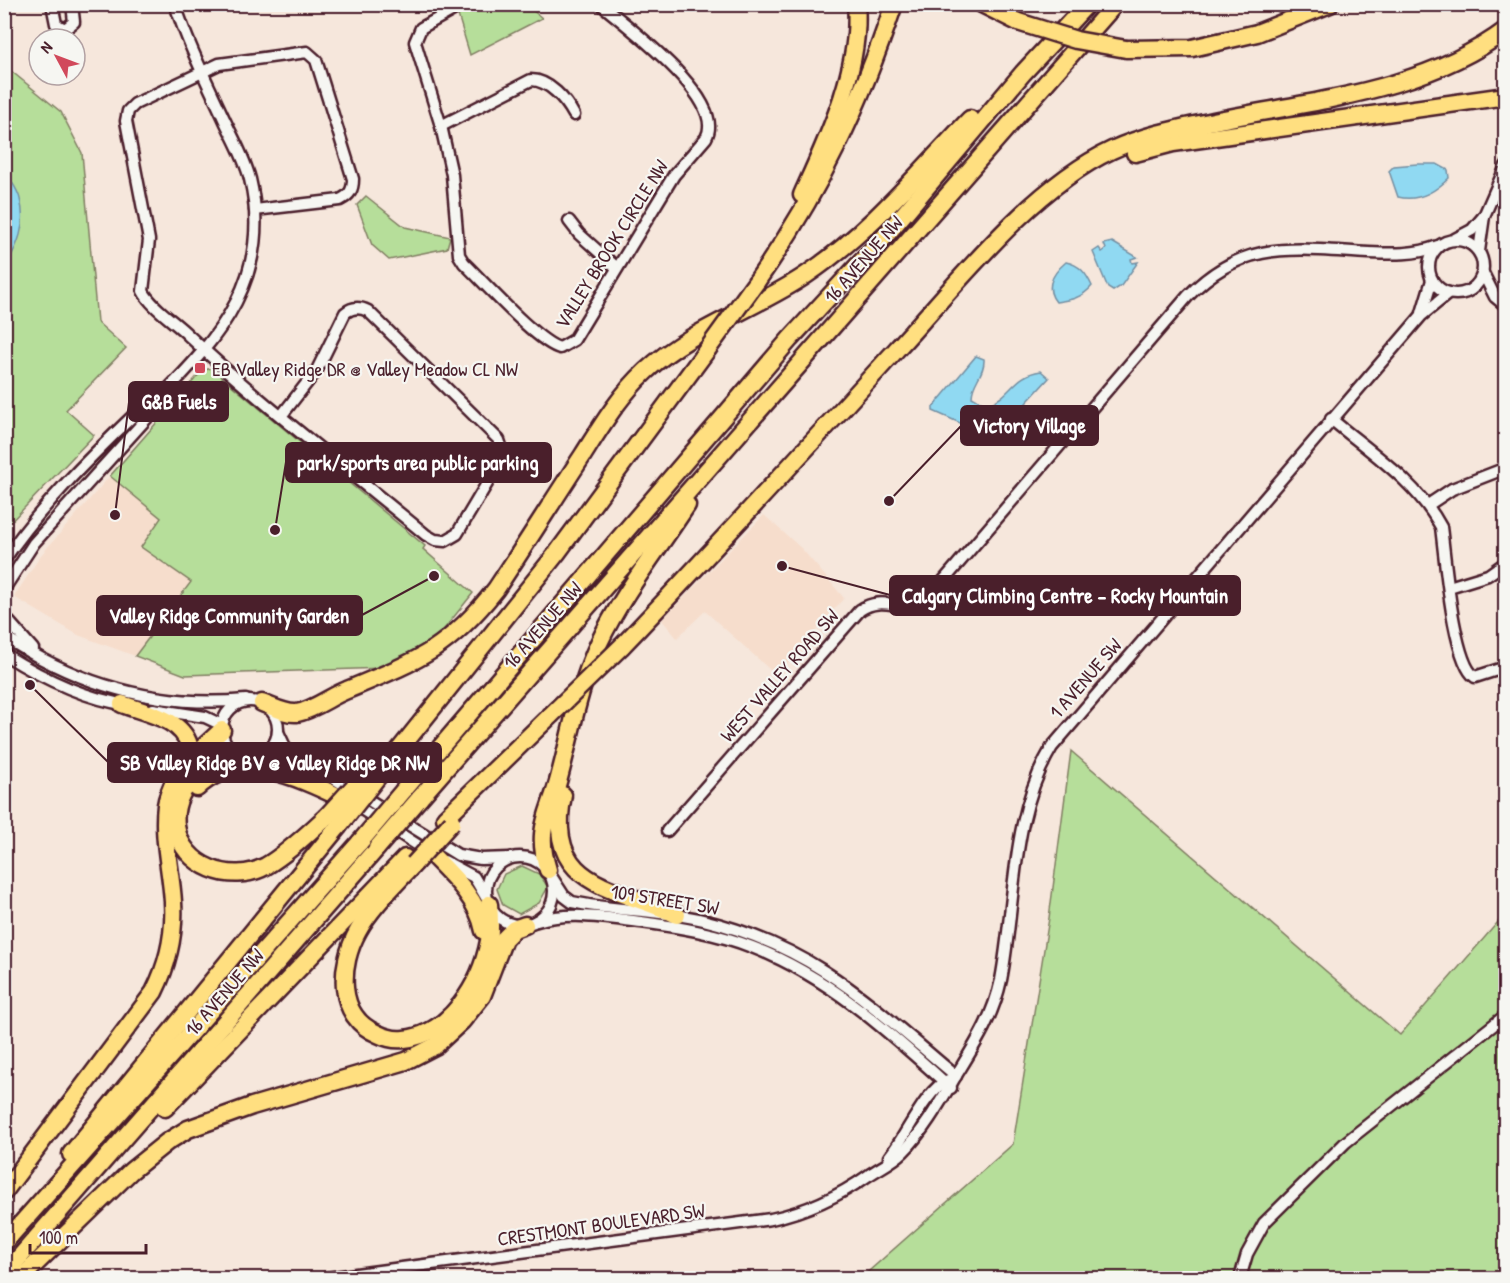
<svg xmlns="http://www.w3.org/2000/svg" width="1510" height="1283" font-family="'Patrick Hand',sans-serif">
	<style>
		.built { fill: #f6ddcc }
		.green { fill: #b6de9a; stroke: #807e62; stroke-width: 1.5 }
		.water { fill: #90d9f2; stroke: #748fa2; stroke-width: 1.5 }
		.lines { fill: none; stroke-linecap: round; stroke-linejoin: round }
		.minor-casing { stroke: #4a1f2b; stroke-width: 15 }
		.highway-casing { stroke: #4a1f2b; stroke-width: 21 }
		.minor { stroke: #f6f6f2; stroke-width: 10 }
		.highway { stroke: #ffdf80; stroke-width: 16 }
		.highway-bridge-casing { stroke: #4a1f2b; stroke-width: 21; stroke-linecap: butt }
		.highway-bridge { stroke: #ffdf80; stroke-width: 16 }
		.poi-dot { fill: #d1495b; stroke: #f6f6f2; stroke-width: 2 }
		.labels { text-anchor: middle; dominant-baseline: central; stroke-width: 4.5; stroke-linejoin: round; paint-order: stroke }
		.street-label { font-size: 20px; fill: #4a1f2b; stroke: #f6f6f2 }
		.poi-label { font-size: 20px; fill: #4a1f2b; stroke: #f6f6f2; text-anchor: start }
		.leader { fill: none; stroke: #4a1f2b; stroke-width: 2 }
		.callout-dot { fill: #4a1f2b; stroke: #f6f6f2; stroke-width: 2 }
		.callout { fill: #4a1f2b; stroke: #4a1f2b; stroke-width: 2 }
		.callout-label { font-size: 21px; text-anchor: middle; font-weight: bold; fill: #fff }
	</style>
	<rect width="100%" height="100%" fill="#f6e7dc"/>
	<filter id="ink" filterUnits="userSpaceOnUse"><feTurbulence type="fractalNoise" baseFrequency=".0167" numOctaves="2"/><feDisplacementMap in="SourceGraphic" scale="12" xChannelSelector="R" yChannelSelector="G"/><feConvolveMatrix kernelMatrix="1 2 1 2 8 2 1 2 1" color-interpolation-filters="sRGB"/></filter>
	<g filter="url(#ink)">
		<g class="built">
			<polygon points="110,476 161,518 141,547 191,582 135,656 78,635 14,597 41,555"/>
			<polygon points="764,515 802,549 844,598 777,676 705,611 677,638 662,620"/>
		</g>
		<g class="green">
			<polygon points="526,5 542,18 470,55 458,15 479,5"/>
			<polygon points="5,66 61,112 82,153 97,322 126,348 66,410 94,435 5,528"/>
			<polygon points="366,196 405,227 450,237 447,248 389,260 372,245 357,205"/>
			<polygon points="211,368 425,546 423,549 473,593 441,633 415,657 384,668 185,675 135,656 191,582 141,547 161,518 110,476 202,371"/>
			<polygon points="1071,751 1400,1035 1505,914 1505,1278 861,1278 1013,1144 1049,918"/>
			<polygon points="522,866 539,874 548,887 539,903 519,914 503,905 497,889 504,874"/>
		</g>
		<g class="water">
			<path d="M1417,164H1437L1448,170L1449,178C1435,192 1418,202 1398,197L1389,171L1394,166Z"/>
			<path d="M4,169C9,179 18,189 20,199C27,226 18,245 5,267Z"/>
			<polygon points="1112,242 1137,257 1131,259 1132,263 1138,262 1121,286 1113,291 1108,288 1093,252 1099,248 1102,252 1106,249 1104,244"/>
			<path d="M1066,262C1080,265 1086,273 1092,286C1082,298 1071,300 1056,302C1044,287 1053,273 1066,262Z"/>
			<path d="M976,356L984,359C985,374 972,382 972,397L986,405C1012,397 1012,375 1041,371L1049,378L994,438L933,411V407Z"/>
		</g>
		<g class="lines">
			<defs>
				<g id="minor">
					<polyline points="52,4 56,24 65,29 74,22 72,4"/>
					<path d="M464,4L421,28L415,42L441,126L452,175L459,255L464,263C483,281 538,343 560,348L574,340L674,175L706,138C728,100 626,26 601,4"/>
					<path d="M441,126L531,80C549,80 566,100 574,115"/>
					<path d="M255,210L340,200C350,195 353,190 353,179L316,60L307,52L219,64L135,104L128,111L126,121L149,240L143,291C151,307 175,322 188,335C263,406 347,469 426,535L435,540L445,541L457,534L504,455L499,440L368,311C360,307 352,307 345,313L317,370L282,415"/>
					<polyline points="569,221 579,234 617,268"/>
					<polyline points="1455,239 1472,230 1484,216"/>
					<circle cx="1456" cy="267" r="27"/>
					<polyline points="1479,251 1484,216 1506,166"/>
					<polyline points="1483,273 1495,297 1506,306"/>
					<polyline points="1422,313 1432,280"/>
					<path d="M1331,419C1369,451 1417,482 1441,527C1445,556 1453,663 1475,677L1506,667"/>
					<polyline points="363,482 379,465"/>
					<polyline points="1428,505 1452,489 1506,468"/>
					<path d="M4,560C40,507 88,459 134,415C141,408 150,406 157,400C221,337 273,275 250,179C245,159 234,140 225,121C207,82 188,45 175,4"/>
					<polyline points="1449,587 1488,575 1502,565"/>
					<polyline points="4,589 34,543 148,417 154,402"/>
					<polyline points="4,616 33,649"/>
					<path d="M4,636C77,685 158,708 246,700"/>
					<path d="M4,654C42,678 84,699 128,705"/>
					<circle cx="250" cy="729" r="28"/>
					<polyline points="153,709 205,717 222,725"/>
					<polyline points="278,732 286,749 458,855 481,859 510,858"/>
					<polyline points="260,755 276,757 311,778"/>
					<polyline points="352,803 430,853"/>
					<path d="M667,831L860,610C888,592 904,619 933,593L1188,296C1244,238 1295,249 1369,253C1392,254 1416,255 1438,246"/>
					<circle cx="520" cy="891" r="34"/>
					<polyline points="444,861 474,877 487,899"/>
					<path d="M551,876L564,896L572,902C615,911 660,910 703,920C815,947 871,1005 956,1076"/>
					<path d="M537,921C571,911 607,918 641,922C678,927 717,933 752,947C830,977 890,1033 951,1088"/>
					<path d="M889,1157C906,1137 925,1090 948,1080"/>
					<path d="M326,1278L771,1219C808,1211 838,1197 869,1175C881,1167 893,1162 903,1152C924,1131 942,1099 957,1074C976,1043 993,1017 1001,980C1016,902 1010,817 1052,747L1421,316L1449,293"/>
					<polyline points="1240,1278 1247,1254 1264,1223 1346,1142 1506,1015"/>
				</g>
				<g id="highway">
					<polyline points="982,4 1018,22"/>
					<polyline points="1126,49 1192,48 1257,33 1330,4"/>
					<polyline points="1135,153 1173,143 1506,96"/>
					<path d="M802,195C827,140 862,67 856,4"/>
					<path d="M757,281C819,193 860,106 894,4"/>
					<path d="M622,646C715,549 805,450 896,350C956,285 1032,187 1112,150C1142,136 1176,129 1209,122C1308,101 1422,93 1506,30"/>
					<path d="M262,703C273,707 286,714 297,713C314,710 331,696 347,690C417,661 448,650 496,589C526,544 554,499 583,455C602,425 620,395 646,371C692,328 754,310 806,275C869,233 918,173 970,119"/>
					<path d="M246,757C210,755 171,787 176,826C182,867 232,885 266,866C288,853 307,834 326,817"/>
					<polyline points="184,765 222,730"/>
					<polyline points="379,775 557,553 707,350"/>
					<path d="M197,788C240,745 307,782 352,803"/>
					<polyline points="404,790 790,339 887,234 1023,73 1087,4"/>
					<path d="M563,795C543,889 617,886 677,915"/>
					<polyline points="419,799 1115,4"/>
					<polyline points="445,818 551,715"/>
					<path d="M430,853C452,875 478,899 484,931"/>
					<path d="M414,864C395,885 372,906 358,931C339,965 336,1017 378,1034C386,1038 395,1040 404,1039C451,1034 481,983 489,941C491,929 490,916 489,904"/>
					<path d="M548,870C535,829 549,816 559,778C571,734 579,685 599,643C622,594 657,551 687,505"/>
					<polyline points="165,1108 405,858"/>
					<polyline points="71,1154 338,827"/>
					<path d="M4,1192L154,992C168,964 175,934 173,902C171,869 162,839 166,805C169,784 185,766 189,745C181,718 145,713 122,704"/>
					<polyline points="4,1243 360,842"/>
					<polyline points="4,1275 377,848"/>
					<polyline points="21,1278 131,1171 167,1142 188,1129 252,1106 406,1061 435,1046 462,1021 482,996 504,939 514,929 525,925"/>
				</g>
			</defs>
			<use href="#minor" class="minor-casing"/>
			<use href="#highway" class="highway-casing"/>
			<use href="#minor" class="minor"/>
			<use href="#highway" class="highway"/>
			<defs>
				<g id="highway-bridge">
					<polyline points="1018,22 1076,40 1126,49"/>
					<polyline points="707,350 757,281"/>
					<polyline points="551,715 622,646"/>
					<polyline points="326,817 370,769"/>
					<polyline points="338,827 379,775"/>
					<polyline points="360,842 404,790"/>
					<polyline points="377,848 419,799"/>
					<polyline points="414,864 452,822"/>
				</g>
			</defs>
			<use href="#highway-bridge" class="highway-bridge-casing"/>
			<use href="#highway-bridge" class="highway-bridge"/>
		</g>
	</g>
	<rect class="poi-dot" x="194" y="362" width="12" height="12" rx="3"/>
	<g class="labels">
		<g class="street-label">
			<text transform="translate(611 244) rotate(-58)">VALLEY BROOK CIRCLE NW</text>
			<text transform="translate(863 259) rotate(-49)">16 AVENUE NW</text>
			<text transform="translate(542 625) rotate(-49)">16 AVENUE NW</text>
			<text transform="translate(779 675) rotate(-49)">WEST VALLEY ROAD SW</text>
			<text transform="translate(1085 678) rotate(-49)">1 AVENUE SW</text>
			<text transform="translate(665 899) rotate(9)">109 STREET SW</text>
			<text transform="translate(224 992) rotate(-49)">16 AVENUE NW</text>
			<text transform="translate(601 1224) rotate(-8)">CRESTMONT BOULEVARD SW</text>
		</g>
		<g class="poi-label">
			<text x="212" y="368">EB Valley Ridge DR @ Valley Meadow CL NW</text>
		</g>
	</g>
	<path class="leader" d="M115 515L129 402M889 501L961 426M275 530L286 462M782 566L890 595M434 576L362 615M30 685L108 762"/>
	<g class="callout-dot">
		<circle cx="115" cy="515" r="6"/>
		<circle cx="889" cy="501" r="6"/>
		<circle cx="275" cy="530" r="6"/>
		<circle cx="782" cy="566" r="6"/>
		<circle cx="434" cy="576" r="6"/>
		<circle cx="30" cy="685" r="6"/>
	</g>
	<g class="callout">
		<rect x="129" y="382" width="99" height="39" rx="6"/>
		<rect x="961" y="406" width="137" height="39" rx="6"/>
		<rect x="286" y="443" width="265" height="39" rx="6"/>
		<rect x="890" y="576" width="350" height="39" rx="6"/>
		<rect x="97" y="596" width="265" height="39" rx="6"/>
		<rect x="108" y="743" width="333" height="39" rx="6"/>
	</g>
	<g class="callout-label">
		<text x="179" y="409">G&amp;B Fuels</text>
		<text x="1029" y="433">Victory Village</text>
		<text x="418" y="470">park/sports area public parking</text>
		<text x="1065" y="603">Calgary Climbing Centre – Rocky Mountain</text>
		<text x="229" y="623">Valley Ridge Community Garden</text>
		<text x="275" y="770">SB Valley Ridge BV @ Valley Ridge DR NW</text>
	</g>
	<rect width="1510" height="1283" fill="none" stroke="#f6f6f2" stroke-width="24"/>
	<rect x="12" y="12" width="1486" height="1259" fill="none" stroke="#4a1f2b" stroke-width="2" filter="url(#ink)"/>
	<g transform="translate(57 57) rotate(311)"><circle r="28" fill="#f6f6f2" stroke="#b1a0a2" stroke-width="1.5"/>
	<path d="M0-4.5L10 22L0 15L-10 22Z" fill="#d1495b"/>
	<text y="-9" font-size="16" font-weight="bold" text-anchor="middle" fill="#4a1f2b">N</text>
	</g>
	<path d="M30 1244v9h116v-9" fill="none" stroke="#4a1f2b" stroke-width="3"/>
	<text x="39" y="1244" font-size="18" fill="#4a1f2b" stroke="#f6f6f2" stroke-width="4.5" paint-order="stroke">100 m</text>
</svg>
